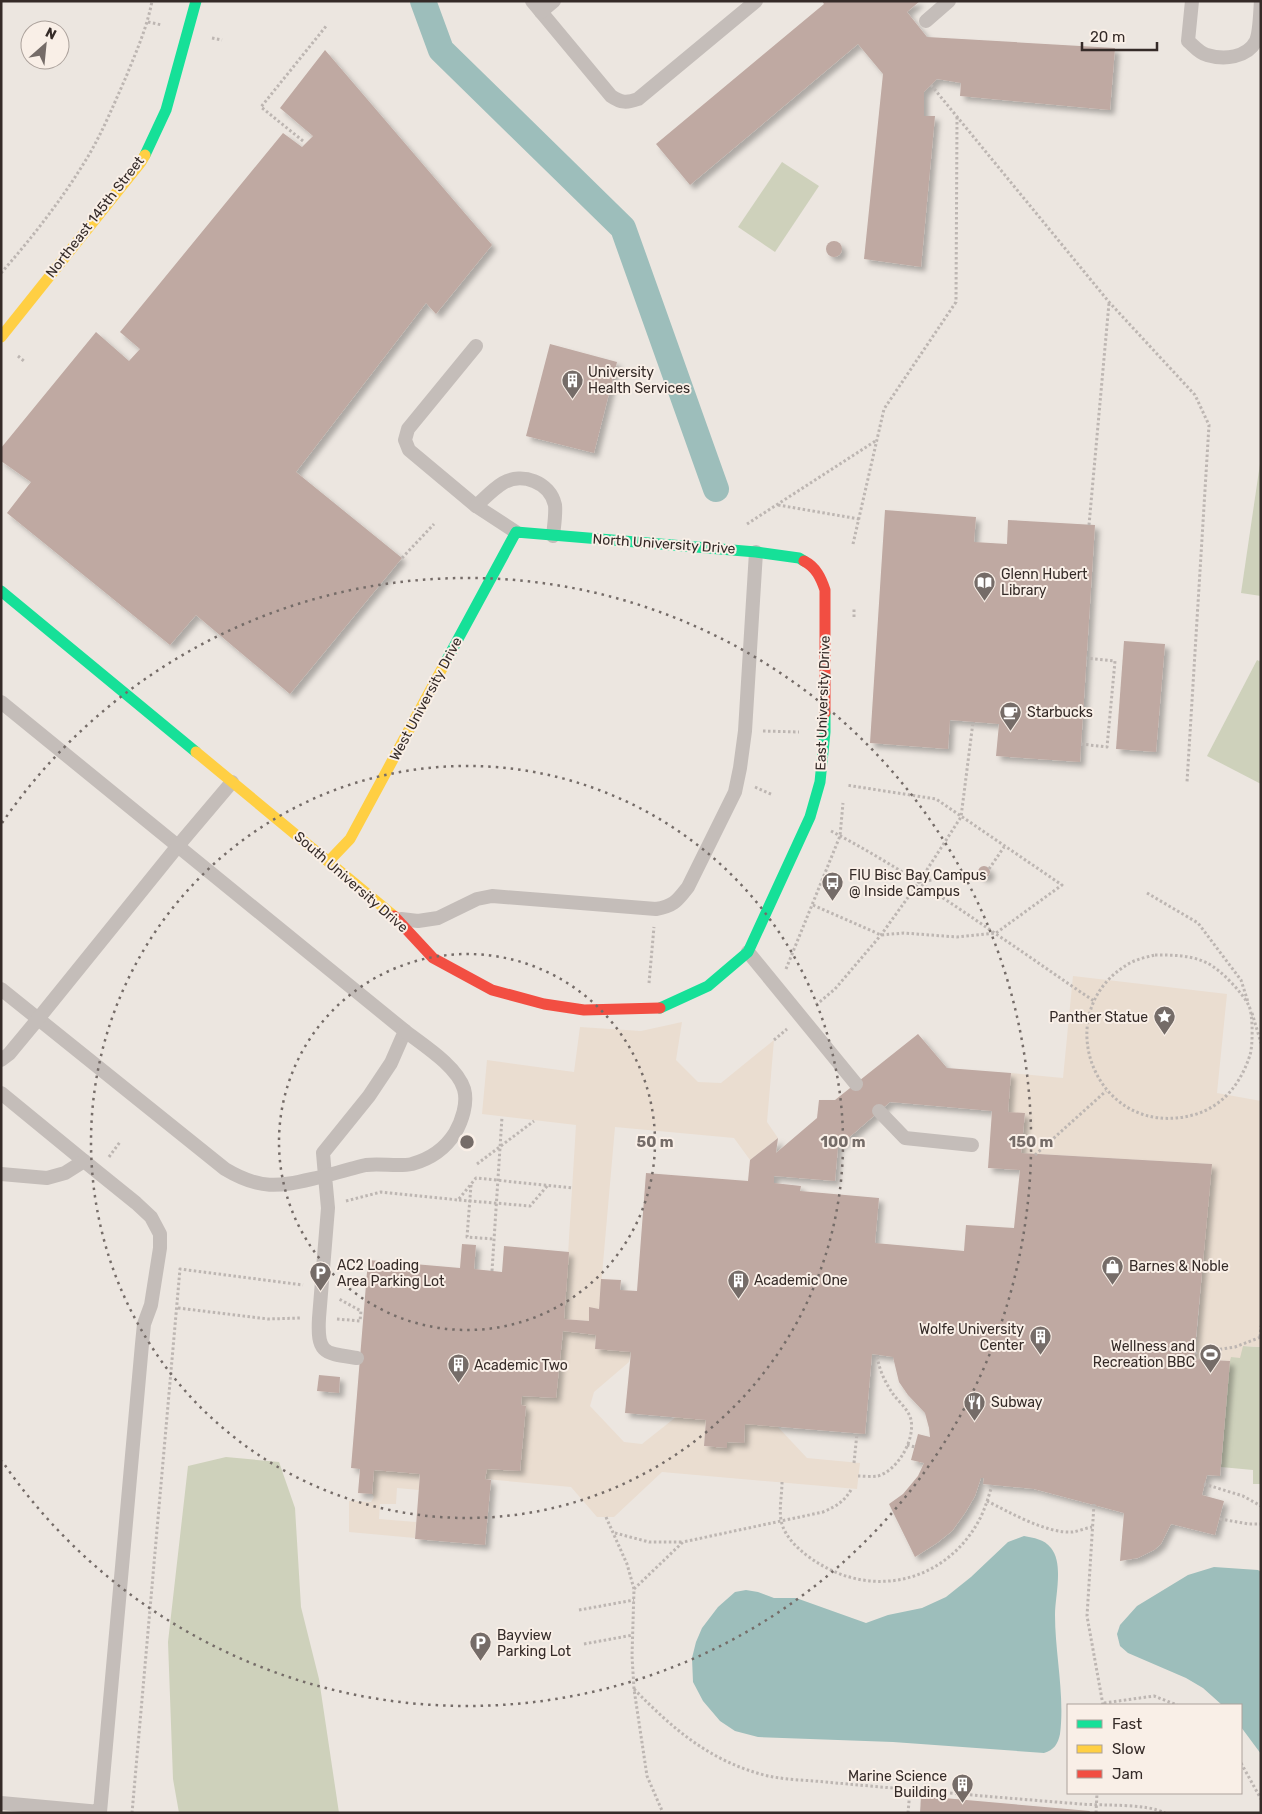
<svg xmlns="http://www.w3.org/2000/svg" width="1262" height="1814" font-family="Rubik,sans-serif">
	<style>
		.green { fill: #ced1bb }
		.plaza { fill: #eaddd0 }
		.water { fill: #9dbebb }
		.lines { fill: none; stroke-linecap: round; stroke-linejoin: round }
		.canal { stroke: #9dbebb; stroke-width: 26 }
		.building { fill: #bfa9a2; fill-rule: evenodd; filter: url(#shadow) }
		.path { stroke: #bdb6b2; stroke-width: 3; stroke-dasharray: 2.5 2.5; stroke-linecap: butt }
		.lane { stroke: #c4bdb9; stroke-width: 14 }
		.fast { stroke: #16e098; stroke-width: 11 }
		.slow { stroke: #ffcf43; stroke-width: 11 }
		.jam { stroke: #f24e42; stroke-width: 11 }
		.ring { fill: none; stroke: #756c68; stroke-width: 2.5; stroke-dasharray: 2.5 5 }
		.labels { text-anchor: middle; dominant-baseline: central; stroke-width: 4; stroke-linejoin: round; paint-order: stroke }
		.street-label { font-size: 14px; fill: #352b28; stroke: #f9efe7 }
		.poi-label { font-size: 14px; fill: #352b28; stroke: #f9efe7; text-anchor: start }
		.centre { fill: #756c68; stroke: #f9efe7; stroke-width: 2.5 }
		.ring-label { font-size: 15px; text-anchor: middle; font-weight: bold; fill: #756c68; stroke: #f9efe7; stroke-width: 4; stroke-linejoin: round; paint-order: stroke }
	</style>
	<defs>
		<filter id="shadow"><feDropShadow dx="4.5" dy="4.5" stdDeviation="2.5" flood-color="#0004"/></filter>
	</defs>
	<rect width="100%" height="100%" fill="#ece6e0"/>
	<g class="green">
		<polygon points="782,162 819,186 775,252 738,227"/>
		<polygon points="1261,457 1261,596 1241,593"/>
		<polygon points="1257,660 1261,662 1261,784 1207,756"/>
		<polygon points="1243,1346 1261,1347 1261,1484 1253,1484 1253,1470 1221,1467 1230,1357"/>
		<polygon points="226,1457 279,1462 295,1508 301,1607 319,1679 339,1813 179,1813 173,1779 168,1642 188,1466"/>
	</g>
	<g class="plaza">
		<polygon points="1073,976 1227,994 1217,1093 1261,1101 1261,1347 1243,1346 1240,1358 1231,1357 1230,1361 1195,1359 1211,1164 1021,1153 1025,1114 1008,1112 1011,1073 1063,1078"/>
		<polygon points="682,1022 676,1060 698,1082 721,1083 774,1040 767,1122 778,1138 750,1160 734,1138 615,1127 599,1309 589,1308 589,1321 564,1319 576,1125 482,1114 487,1060 574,1072 580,1027 641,1031"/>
		<polygon points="563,1331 596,1335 595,1349 631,1352 629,1362 594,1392 590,1406 624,1442 642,1444 676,1417 706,1420 704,1446 726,1448 727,1442 744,1443 745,1424 777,1426 807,1458 860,1463 857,1489 662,1472 614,1517 597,1517 571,1487 485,1479 487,1469 520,1471 526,1406 521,1405 522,1396 556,1398"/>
		<polygon points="374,1470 420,1474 419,1490 397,1488 396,1504 380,1504 379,1519 416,1522 415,1538 349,1532 349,1501 371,1502 374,1497 372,1494"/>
	</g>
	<g class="water">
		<path d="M1024,1536C1034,1538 1044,1539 1051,1548C1064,1564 1055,1596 1055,1615C1055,1654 1065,1695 1060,1734C1058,1744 1054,1750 1044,1753L893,1742L758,1737L735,1731L720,1721L703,1701L693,1682L692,1658L696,1642L702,1628L718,1607L735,1592L746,1590L758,1592L774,1598H796L866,1623L888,1615L922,1608L946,1597L971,1577L1008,1542Z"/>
		<polygon points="1214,1567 1258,1570 1261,1572 1261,1754 1241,1727 1241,1705 1222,1705 1203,1688 1186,1678 1128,1653 1120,1646 1117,1634 1120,1625 1137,1606 1188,1575"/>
	</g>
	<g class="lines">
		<polyline class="canal" points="423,1 441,50 623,228 716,489"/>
	</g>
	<g class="building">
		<polygon points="822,1 920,1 907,12 927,37 1115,48 1110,110 960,96 961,83 937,79 924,92 924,116 935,116 921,267 864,259 883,74 858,44 690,185 656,144 824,4"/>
		<polygon points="325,50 492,245 436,314 426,303 296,472 402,558 290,694 196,615 170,645 7,513 31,482 1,461 1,448 96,332 129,361 140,349 120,332 283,133 302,147 313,136 280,108"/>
		<circle cx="834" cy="249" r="8"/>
		<polygon points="550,344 617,362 594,453 526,436"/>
		<polygon points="885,510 976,517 974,542 1007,544 1008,520 1095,525 1080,762 996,756 999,724 950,720 948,749 870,743"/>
		<polygon points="1124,641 1165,644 1156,752 1116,749"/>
		<circle cx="984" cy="872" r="6"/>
		<path d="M918,1034L947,1068L1011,1073L1008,1112L1025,1113L1021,1153L1212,1164L1194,1359L1230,1361L1220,1476L1207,1475L1202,1495L1224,1501L1215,1535L1171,1524L1161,1544L1154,1550L1138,1558L1120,1561L1124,1513L1034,1489L983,1484L984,1478H981L975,1496L965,1513L952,1531L937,1543L915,1557L889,1504L903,1494L918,1476L924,1463L911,1460L918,1434L930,1437L929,1428L925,1413L908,1395L899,1382L893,1357L872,1354L865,1434L745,1424L744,1443L727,1442V1448L704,1446L706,1420L625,1413L631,1352L595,1349L596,1335L563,1331L556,1398L522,1396L521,1405L526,1406L520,1471L487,1469L485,1479L491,1480L485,1545L415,1539L420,1474L374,1470L372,1494L358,1493L360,1469L351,1468L368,1260L460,1268L462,1244L476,1245L474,1269L502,1272L504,1246L569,1252L564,1319L589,1321V1307L599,1309L601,1279L621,1280L620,1290L637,1291L646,1173L748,1181L750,1160L778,1138L776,1153L817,1118L819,1100H835ZM890,1102L992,1111L988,1168L1020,1170L1014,1228L966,1225L964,1251L875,1243L879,1198L800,1191L801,1186L774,1183V1176L835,1181L838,1147Z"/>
		<polygon points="319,1375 340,1377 339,1393 317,1391"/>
		<polygon points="921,1796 1090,1811 1089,1813 920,1813"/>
	</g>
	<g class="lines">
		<g class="path">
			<polyline points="148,22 162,25"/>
			<polyline points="212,38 222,40"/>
			<polyline points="931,85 1109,302 1195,395 1209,425 1187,782"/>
			<polyline points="303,141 261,107 327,25"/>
			<path d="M1,273C31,239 60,202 84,163C101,136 113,106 126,77C136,52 147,28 152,1"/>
			<polyline points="18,356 25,362"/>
			<polyline points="778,505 859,519"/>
			<polyline points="747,524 877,440"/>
			<polyline points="1089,525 1109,303"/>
			<polyline points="853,544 884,409 956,302 957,117"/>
			<polyline points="402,558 434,524"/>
			<polyline points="854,617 854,607"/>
			<polyline points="763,731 799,732"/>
			<polyline points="1081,744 1107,747 1115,661 1086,658"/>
			<polyline points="755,787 773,795"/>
			<path d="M831,831C888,861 943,897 996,934C1029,956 1061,979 1094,1001"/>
			<polyline points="989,869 1004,847"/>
			<polyline points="919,882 978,873"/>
			<polyline points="1147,893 1198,923 1241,980 1248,1002"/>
			<polyline points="813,905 881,935 904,933 957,937 996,933 1062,885 936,799 846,785"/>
			<path d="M1155,955C1173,955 1191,955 1207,963C1220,969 1243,993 1249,1006C1253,1014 1253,1046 1250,1055C1241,1083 1223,1107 1193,1115C1096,1141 1045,1011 1130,963C1137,959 1147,957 1155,955Z"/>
			<polyline points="786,969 840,836 843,803"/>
			<polyline points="649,983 654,927"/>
			<polyline points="816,1005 835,989 881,935 919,882 961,817 973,722"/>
			<polyline points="1252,1013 1261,1043"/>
			<polyline points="774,1040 787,1029"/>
			<polyline points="1035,1155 1106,1091"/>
			<polyline points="109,1157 120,1142"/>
			<polyline points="477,1164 534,1121"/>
			<polyline points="471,1185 467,1237 494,1239"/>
			<polyline points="459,1200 530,1206 548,1185"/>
			<polyline points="346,1201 381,1192 458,1200 476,1178 573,1188"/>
			<polyline points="342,1261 368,1264"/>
			<polyline points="492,1271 502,1117"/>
			<polyline points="178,1308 268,1319 301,1318"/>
			<polyline points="337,1319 360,1321 361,1311 339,1299"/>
			<polyline points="1260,1337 1261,1326"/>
			<polyline points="1195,1353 1235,1347 1261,1337"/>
			<polyline points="907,1445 915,1447"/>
			<polyline points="854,1463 857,1433"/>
			<path d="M858,1476C864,1476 872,1477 878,1476C898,1470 915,1440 911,1420C909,1410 899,1402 893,1394C885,1382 879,1370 877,1355"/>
			<path d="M782,1482C782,1494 779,1508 781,1520C784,1538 803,1554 818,1563C874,1598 943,1582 977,1524C984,1512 988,1499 992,1485"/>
			<polyline points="1204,1484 1243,1496 1261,1506"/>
			<path d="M987,1501C1009,1512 1047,1534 1073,1532C1079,1531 1086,1528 1092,1527"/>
			<polyline points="1094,1504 1087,1616 1103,1705"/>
			<polyline points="606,1517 627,1564 634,1589 632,1656 634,1689 647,1776 663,1813"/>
			<polyline points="1220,1519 1249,1524 1261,1524"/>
			<polyline points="615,1533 649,1542 683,1542"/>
			<path d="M634,1589L683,1542L823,1512C837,1506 845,1501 852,1488"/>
			<polyline points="579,1610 634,1600"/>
			<polyline points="584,1644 633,1635"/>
			<path d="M634,1689C674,1730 711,1762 768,1776C783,1779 799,1780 814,1781C903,1789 992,1797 1081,1804C1105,1806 1145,1803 1165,1813"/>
			<polyline points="1104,1703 1154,1696 1177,1705"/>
			<polyline points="1241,1763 1261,1799"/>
			<polyline points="132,1813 180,1269 303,1285"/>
			<polyline points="908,1813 910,1790"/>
			<polyline points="1096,1813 1097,1793"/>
		</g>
		<g class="lane">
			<path d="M532,1L611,96C621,103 627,103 638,99L756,1"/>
			<path d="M1192,1L1188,41C1194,46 1199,53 1207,55C1224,60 1247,58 1256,41C1260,32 1260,12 1261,1"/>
			<polyline points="541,12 554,1"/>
			<polyline points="926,21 949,1"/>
			<polyline points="476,346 408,429 405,440 409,450 476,506 516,532"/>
			<path d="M476,506C485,498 493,489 503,483C522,472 550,482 555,505C556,514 554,526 553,536"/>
			<path d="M1,702L405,1031L391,1063L369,1096L323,1153L325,1176C283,1185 265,1193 225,1169L1,989"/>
			<path d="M401,919L418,921L438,918L477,899L492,896L656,909C674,906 677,901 688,887L735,792L740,768L745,731L756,552"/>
			<polyline points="748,952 856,1084"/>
			<polyline points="1,1060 9,1054 38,1019 177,847 232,782"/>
			<polyline points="1,1093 84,1161"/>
			<polyline points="879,1111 905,1138 972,1145"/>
			<polyline points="1,1174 47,1178 65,1173 84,1161 136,1203 151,1217 160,1234 160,1248 151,1305 144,1324 142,1344 100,1812 1,1803"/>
			<path d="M357,1358C324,1353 317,1354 319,1318L328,1208L325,1176C339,1172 353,1168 366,1165C381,1163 398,1167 412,1164C430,1159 445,1149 455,1133C462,1121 468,1103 464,1089C457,1066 423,1045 405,1031"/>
		</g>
		<g class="fast">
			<polyline points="145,155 166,110 196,1"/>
			<polyline points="1,591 196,752"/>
			<polyline points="444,665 516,532 756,552 799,558 804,561"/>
			<polyline points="660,1008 708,986 748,952 810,817 820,782 825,732 825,713"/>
		</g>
		<g class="slow">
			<polyline points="1,337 141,162 145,155"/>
			<polyline points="196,752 394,916"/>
			<polyline points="329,861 350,839 444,665"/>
		</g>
		<g class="jam">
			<path d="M804,561C816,567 821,578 825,590V713"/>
			<polyline points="394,916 433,958 492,990 544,1004 584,1010 660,1008"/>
		</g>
	</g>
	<g class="ring">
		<circle cx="467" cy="1142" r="188"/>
		<circle cx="467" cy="1142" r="376"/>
		<path d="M2 823A564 564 0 1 1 2 1461"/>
	</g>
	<defs>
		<symbol id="building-pin" viewBox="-11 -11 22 30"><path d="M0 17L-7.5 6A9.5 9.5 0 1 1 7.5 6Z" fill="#756c68" stroke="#f9efe7"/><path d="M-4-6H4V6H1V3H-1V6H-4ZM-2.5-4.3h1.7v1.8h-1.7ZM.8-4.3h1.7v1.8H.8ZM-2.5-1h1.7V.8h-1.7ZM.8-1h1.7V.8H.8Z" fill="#fff"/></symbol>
		<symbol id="library-pin" viewBox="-11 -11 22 30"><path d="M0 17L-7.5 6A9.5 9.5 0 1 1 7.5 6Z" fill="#756c68" stroke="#f9efe7"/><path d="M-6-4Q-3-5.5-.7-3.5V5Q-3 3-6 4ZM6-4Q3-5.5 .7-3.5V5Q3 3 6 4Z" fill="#fff"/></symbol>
		<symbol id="cafe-pin" viewBox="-11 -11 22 30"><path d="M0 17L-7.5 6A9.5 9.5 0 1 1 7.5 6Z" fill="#756c68" stroke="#f9efe7"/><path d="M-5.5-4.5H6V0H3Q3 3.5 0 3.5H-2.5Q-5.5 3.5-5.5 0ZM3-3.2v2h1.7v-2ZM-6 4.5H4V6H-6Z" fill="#fff"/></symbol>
		<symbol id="bus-pin" viewBox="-11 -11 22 30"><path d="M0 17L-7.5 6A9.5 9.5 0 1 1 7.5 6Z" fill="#756c68" stroke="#f9efe7"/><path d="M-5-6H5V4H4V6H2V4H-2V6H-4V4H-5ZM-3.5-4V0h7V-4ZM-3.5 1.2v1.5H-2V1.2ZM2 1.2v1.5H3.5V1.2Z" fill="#fff"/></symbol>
		<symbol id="sight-pin" viewBox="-11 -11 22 30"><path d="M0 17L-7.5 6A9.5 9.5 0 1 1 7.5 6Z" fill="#756c68" stroke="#f9efe7"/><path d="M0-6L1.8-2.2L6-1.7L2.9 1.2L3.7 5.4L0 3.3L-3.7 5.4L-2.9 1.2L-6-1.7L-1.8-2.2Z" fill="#fff"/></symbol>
		<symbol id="shop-pin" viewBox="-11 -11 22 30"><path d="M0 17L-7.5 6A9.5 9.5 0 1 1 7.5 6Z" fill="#756c68" stroke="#f9efe7"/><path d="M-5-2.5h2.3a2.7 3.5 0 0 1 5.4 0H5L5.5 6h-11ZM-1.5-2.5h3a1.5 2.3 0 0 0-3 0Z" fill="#fff"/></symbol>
		<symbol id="parking-pin" viewBox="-11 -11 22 30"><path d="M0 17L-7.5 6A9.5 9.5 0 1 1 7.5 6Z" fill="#756c68" stroke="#f9efe7"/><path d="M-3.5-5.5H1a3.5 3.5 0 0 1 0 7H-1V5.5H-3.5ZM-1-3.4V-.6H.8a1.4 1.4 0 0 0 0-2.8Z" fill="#fff"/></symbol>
		<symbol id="stadium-pin" viewBox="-11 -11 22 30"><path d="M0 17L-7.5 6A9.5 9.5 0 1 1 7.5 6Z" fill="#756c68" stroke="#f9efe7"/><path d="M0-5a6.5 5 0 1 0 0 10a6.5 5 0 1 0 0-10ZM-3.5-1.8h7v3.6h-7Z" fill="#fff"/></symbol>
		<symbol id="restaurant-pin" viewBox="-11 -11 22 30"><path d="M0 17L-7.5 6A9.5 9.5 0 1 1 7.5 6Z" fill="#756c68" stroke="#f9efe7"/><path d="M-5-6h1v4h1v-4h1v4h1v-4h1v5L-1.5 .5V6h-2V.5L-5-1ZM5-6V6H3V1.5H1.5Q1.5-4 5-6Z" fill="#fff"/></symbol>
	</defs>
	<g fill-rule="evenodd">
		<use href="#building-pin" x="560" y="368" width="25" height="34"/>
		<use href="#library-pin" x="972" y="570" width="25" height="34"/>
		<use href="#cafe-pin" x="998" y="700" width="25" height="34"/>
		<use href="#bus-pin" x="820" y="870" width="25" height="34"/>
		<use href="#sight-pin" x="1152" y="1004" width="25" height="34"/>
		<use href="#shop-pin" x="1100" y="1254" width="25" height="34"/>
		<use href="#parking-pin" x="308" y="1260" width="25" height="34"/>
		<use href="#building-pin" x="726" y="1268" width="25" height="34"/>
		<use href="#building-pin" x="1028" y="1324" width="25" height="34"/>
		<use href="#stadium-pin" x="1198" y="1342" width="25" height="34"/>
		<use href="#building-pin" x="446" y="1352" width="25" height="34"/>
		<use href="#restaurant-pin" x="962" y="1390" width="25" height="34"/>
		<use href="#parking-pin" x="468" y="1630" width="25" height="34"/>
		<use href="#building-pin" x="950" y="1772" width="25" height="34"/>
	</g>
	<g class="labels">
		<g class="street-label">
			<text transform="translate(95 217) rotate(-52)">Northeast 145th Street</text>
			<text transform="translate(664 544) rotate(4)">North University Drive</text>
			<text transform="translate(426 699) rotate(-62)">West University Drive</text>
			<text transform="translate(823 703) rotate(-88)">East University Drive</text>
			<text transform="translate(351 882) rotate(41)">South University Drive</text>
		</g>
		<g class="poi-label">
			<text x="588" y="372">University<tspan x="588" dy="16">Health Services</tspan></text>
			<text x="1001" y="574">Glenn Hubert<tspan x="1001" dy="16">Library</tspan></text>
			<text x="1027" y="712">Starbucks</text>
			<text x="849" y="875">FIU Bisc Bay Campus<tspan x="849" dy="16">@ Inside Campus</tspan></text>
			<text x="1148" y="1017" text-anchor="end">Panther Statue</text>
			<text x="337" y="1265">AC2 Loading<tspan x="337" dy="16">Area Parking Lot</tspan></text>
			<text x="1129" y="1266">Barnes &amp; Noble</text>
			<text x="754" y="1280">Academic One</text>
			<text x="1024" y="1329" text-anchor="end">Wolfe University<tspan x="1024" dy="16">Center</tspan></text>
			<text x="1195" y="1346" text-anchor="end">Wellness and<tspan x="1195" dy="16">Recreation BBC</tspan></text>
			<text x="474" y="1365">Academic Two</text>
			<text x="991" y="1402">Subway</text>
			<text x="497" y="1635">Bayview<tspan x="497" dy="16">Parking Lot</tspan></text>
			<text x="947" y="1776" text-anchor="end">Marine Science<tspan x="947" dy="16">Building</tspan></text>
		</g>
	</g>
	<circle cx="467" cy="1142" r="8" class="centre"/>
	<g class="ring-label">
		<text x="655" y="1147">50 m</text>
		<text x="843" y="1147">100 m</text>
		<text x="1031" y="1147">150 m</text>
	</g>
	<rect width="1262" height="1814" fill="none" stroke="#352b28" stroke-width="5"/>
	<rect x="1067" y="1704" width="175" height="90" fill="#f9efe7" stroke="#aba19b"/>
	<rect x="1077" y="1720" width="25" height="8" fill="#16e098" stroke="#aba19b"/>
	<text x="1112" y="1729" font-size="15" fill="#352b28">Fast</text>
	<rect x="1077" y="1745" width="25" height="8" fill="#ffcf43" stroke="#aba19b"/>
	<text x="1112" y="1754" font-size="15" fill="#352b28">Slow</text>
	<rect x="1077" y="1770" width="25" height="8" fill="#f24e42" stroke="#aba19b"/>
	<text x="1112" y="1779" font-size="15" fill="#352b28">Jam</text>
	<g transform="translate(45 45) rotate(27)"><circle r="24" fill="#f9efe7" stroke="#aba19b"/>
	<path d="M0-4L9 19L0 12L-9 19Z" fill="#756c68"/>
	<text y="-8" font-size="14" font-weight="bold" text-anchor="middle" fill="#352b28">N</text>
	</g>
	<path d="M1082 42v8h75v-8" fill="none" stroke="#352b28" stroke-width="2.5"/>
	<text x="1090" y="42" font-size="15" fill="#352b28" stroke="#f9efe7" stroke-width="4" paint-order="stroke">20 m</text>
</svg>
